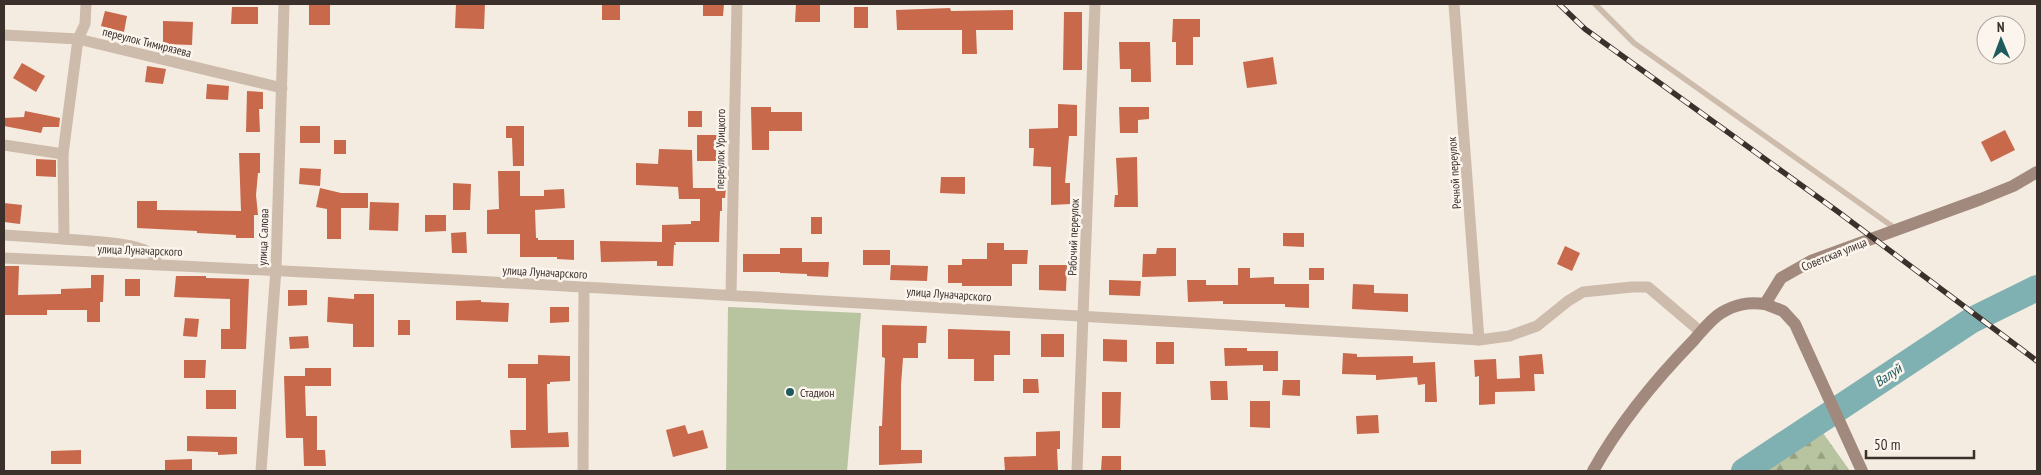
<svg xmlns="http://www.w3.org/2000/svg" width="2041" height="475" font-family="'PT Sans Narrow',sans-serif">
	<style>
		.green { fill: #b8c4a0 }
		.forest { fill: url(#forest-firs) }
		.lines { fill: none; stroke-linecap: round; stroke-linejoin: round }
		.river { stroke: #7fb0b2; stroke-width: 26 }
		.building { fill: #c8694b }
		.service { stroke: #cdbbac; stroke-width: 5.5 }
		.minor { stroke: #cdbbac; stroke-width: 11 }
		.secondary { stroke: #a18a7d; stroke-width: 12 }
		.rail-casing { stroke: #3b302b; stroke-width: 5.5 }
		.rail { stroke: #fbf5ee; stroke-width: 4; stroke-dasharray: 11; stroke-linecap: butt }
		.poi-dot { fill: #1f5a5e; stroke: #fbf5ee; stroke-width: 2 }
		.labels { text-anchor: middle; dominant-baseline: central; stroke-width: 5; stroke-linejoin: round; paint-order: stroke }
		.street-label { font-size: 12px; fill: #3b302b; stroke: #fbf5ee }
		.poi-label { font-size: 12px; fill: #3b302b; stroke: #fbf5ee; text-anchor: start }
		.water-label { font-size: 14px; font-style: italic; fill: #1f5a5e; stroke: #fbf5ee }
	</style>
	<defs>
		<pattern id="forest-firs" width="22" height="20" patternUnits="userSpaceOnUse" patternTransform="scale(1.25)"><rect width="22" height="20" fill="#b8c4a0"/><path d="M5 1l3.5 6h-7zM16 11l3.5 6h-7z" fill="#97a083"/></pattern>
	</defs>
	<rect width="100%" height="100%" fill="#f4ebe1"/>
	<polygon class="green" points="728,307 861,313 847,471 726,471"/>
	<polygon class="forest" points="1813,419 1850,471 1728,471 1743,465"/>
	<g class="lines">
		<polyline class="river" points="1744,471 1972,320 2037,288"/>
	</g>
	<g class="building">
		<rect x="309" y="4" width="21" height="21"/>
		<polygon points="456,4 485,4 484,29 455,28"/>
		<rect x="602" y="4" width="18" height="16"/>
		<polygon points="703,4 724,4 723,16 703,16"/>
		<polygon points="796,4 820,5 820,22 795,22"/>
		<polygon points="232,7 258,7 258,24 231,24"/>
		<rect x="854" y="7" width="14" height="21"/>
		<polygon points="950,8 951,11 1013,10 1013,30 976,30 977,54 962,54 962,30 897,30 896,10"/>
		<polygon points="105,11 127,16 124,32 101,26"/>
		<polygon points="1064,12 1082,12 1082,70 1063,70"/>
		<polygon points="1173,19 1200,19 1200,37 1193,37 1193,65 1176,65 1176,42 1172,42"/>
		<polygon points="163,21 193,22 192,45 163,44"/>
		<polygon points="1119,42 1150,42 1151,82 1131,82 1131,69 1120,69"/>
		<polygon points="1273,57 1277,84 1247,88 1243,62"/>
		<polygon points="22,63 45,76 36,92 13,78"/>
		<polygon points="147,66 166,69 163,84 145,82"/>
		<polygon points="207,84 229,86 228,100 206,99"/>
		<polygon points="247,91 263,92 263,109 259,109 260,132 246,132"/>
		<polygon points="1058,104 1077,105 1077,136 1069,136 1065,183 1070,183 1070,204 1051,205 1051,167 1033,166 1034,148 1029,148 1029,129 1058,128"/>
		<polygon points="751,107 771,107 771,112 802,112 802,131 769,131 769,150 752,150"/>
		<polygon points="1119,107 1149,107 1149,119 1138,120 1138,133 1120,133"/>
		<polygon points="25,111 60,118 59,127 43,127 41,133 4,126 4,118 24,117"/>
		<rect x="688" y="111" width="14" height="16"/>
		<rect x="300" y="126" width="20" height="17"/>
		<polygon points="506,126 524,126 524,166 513,166 512,138 506,138"/>
		<polygon points="2005,130 2015,150 1991,162 1981,142"/>
		<polygon points="697,135 720,135 719,161 697,161"/>
		<rect x="334" y="140" width="12" height="14"/>
		<polygon points="659,149 692,150 693,188 726,188 725,198 722,198 722,211 720,211 719,242 675,242 676,245 674,245 673,266 657,266 657,261 601,262 600,241 662,242 662,225 691,224 691,221 700,221 700,199 679,199 678,187 636,185 636,163 658,164"/>
		<polygon points="239,153 260,153 260,173 258,173 256,195 258,215 254,215 254,238 236,238 236,235 197,233 197,231 137,228 137,201 157,201 157,210 241,211"/>
		<polygon points="1137,157 1138,207 1114,207 1115,195 1118,195 1116,158"/>
		<polygon points="36,159 56,160 56,177 36,176"/>
		<polygon points="300,168 321,169 320,186 299,184"/>
		<polygon points="498,171 520,171 520,196 544,196 544,190 564,189 565,208 535,210 536,238 538,238 538,240 574,240 574,260 557,259 557,257 520,257 520,234 487,234 487,210 499,209"/>
		<polygon points="941,177 965,177 965,194 940,193"/>
		<polygon points="453,183 471,184 470,210 453,210"/>
		<polygon points="320,188 341,193 368,193 368,208 341,208 341,239 327,239 327,209 316,207"/>
		<polygon points="370,202 399,203 398,231 369,230"/>
		<polygon points="4,203 22,205 20,224 4,222"/>
		<polygon points="425,215 446,215 446,231 425,232"/>
		<rect x="811" y="217" width="11" height="17"/>
		<polygon points="466,232 467,253 452,253 451,233"/>
		<polygon points="1283,233 1304,233 1304,247 1283,246"/>
		<polygon points="987,243 1004,243 1004,250 1028,250 1027,264 1012,264 1012,286 962,286 962,283 948,283 948,265 962,265 962,259 987,259"/>
		<polygon points="1565,246 1580,253 1572,271 1557,264"/>
		<polygon points="780,248 802,248 802,262 829,262 828,277 807,276 807,274 780,273 780,272 743,272 743,254 780,254"/>
		<polygon points="1157,248 1176,248 1176,276 1142,277 1143,254 1156,254"/>
		<rect x="863" y="250" width="27" height="15"/>
		<polygon points="891,265 928,266 927,281 890,280"/>
		<polygon points="1039,265 1067,265 1066,291 1039,290"/>
		<polygon points="4,266 19,266 18,295 61,294 61,289 91,288 91,275 104,275 103,302 100,302 100,322 87,322 87,310 47,310 47,315 4,315"/>
		<polygon points="1238,268 1250,268 1250,278 1274,277 1274,284 1309,284 1309,308 1285,307 1285,304 1223,304 1223,301 1188,302 1187,280 1206,280 1206,285 1238,285"/>
		<rect x="1309" y="268" width="15" height="12"/>
		<polygon points="176,276 206,276 206,278 249,279 246,349 221,349 221,329 230,329 230,299 174,297"/>
		<rect x="125" y="279" width="15" height="17"/>
		<polygon points="1109,280 1141,281 1140,296 1109,295"/>
		<polygon points="1353,284 1374,285 1374,293 1408,294 1408,312 1352,309"/>
		<polygon points="288,290 307,290 307,305 288,306"/>
		<polygon points="354,294 374,294 374,347 353,347 353,324 327,322 328,297 354,299"/>
		<polygon points="481,300 481,302 509,303 508,322 456,320 456,301"/>
		<polygon points="550,307 569,307 569,322 550,323"/>
		<polygon points="185,318 199,319 197,337 183,336"/>
		<rect x="398" y="320" width="12" height="15"/>
		<polygon points="882,325 927,326 926,343 918,343 918,358 903,358 901,385 901,450 922,450 922,463 879,465 879,426 882,426 885,358 882,357"/>
		<polygon points="948,329 1010,331 1010,355 994,355 994,381 974,381 974,359 948,359"/>
		<rect x="1041" y="334" width="23" height="23"/>
		<polygon points="308,336 309,348 290,349 289,337"/>
		<polygon points="1103,339 1127,340 1127,362 1103,361"/>
		<rect x="1156" y="342" width="18" height="22"/>
		<polygon points="1224,348 1247,348 1247,351 1278,351 1278,371 1263,371 1263,365 1225,366"/>
		<polygon points="1343,353 1357,354 1357,357 1413,356 1413,363 1435,362 1437,402 1425,402 1425,384 1418,385 1417,377 1376,380 1376,375 1342,374"/>
		<polygon points="1542,354 1544,374 1534,374 1535,391 1495,392 1495,404 1479,405 1479,376 1475,377 1474,360 1496,359 1497,379 1520,378 1519,356"/>
		<polygon points="538,355 570,356 570,381 550,382 550,384 547,384 548,433 568,432 569,447 511,448 510,430 526,430 526,378 508,378 508,364 538,364"/>
		<polygon points="184,360 206,360 205,378 184,378"/>
		<polygon points="305,368 331,368 331,386 305,386 306,416 317,416 317,450 325,450 326,466 304,466 303,438 286,438 284,376 305,376"/>
		<polygon points="1023,379 1038,379 1039,393 1023,393"/>
		<polygon points="1283,380 1300,380 1300,396 1282,395"/>
		<polygon points="1210,381 1227,381 1228,400 1211,400"/>
		<rect x="206" y="390" width="30" height="19"/>
		<polygon points="1102,392 1121,392 1120,428 1102,428"/>
		<polygon points="1250,401 1270,401 1270,428 1250,427"/>
		<polygon points="1378,415 1379,433 1357,434 1356,416"/>
		<polygon points="685,425 688,434 703,430 708,448 673,457 666,430"/>
		<polygon points="1060,431 1060,449 1057,449 1058,471 1005,471 1004,457 1036,456 1036,432"/>
		<polygon points="187,436 237,437 237,454 218,455 218,452 187,451"/>
		<polygon points="81,450 81,464 51,464 51,451"/>
		<polygon points="1102,456 1121,456 1121,471 1101,470"/>
		<polygon points="192,459 192,471 165,471 165,460"/>
	</g>
	<g class="lines">
		<polyline class="service" points="1595,4 1634,43 1896,229"/>
		<g class="minor">
			<path d="M86,4L85,24L78,39L63,154L64,239C85,241 136,242 152,254C154,256 156,261 158,264"/>
			<polyline points="1454,4 1479,340"/>
			<polyline points="4,35 78,39 282,88"/>
			<polyline points="4,145 63,154"/>
			<polyline points="4,235 64,239"/>
			<path d="M4,258C496,279 987,311 1479,340L1509,336L1537,326L1568,301L1583,292L1632,287H1648L1701,332"/>
			<polyline points="731,294 737,4"/>
			<polyline points="261,471 276,269 284,4"/>
			<polyline points="583,471 584,288"/>
			<polyline points="1077,471 1095,4"/>
		</g>
		<g class="secondary">
			<polyline points="1765,304 1783,311 1795,324 1862,471"/>
			<path d="M1593,471C1619,424 1656,379 1694,340C1702,331 1711,319 1721,313C1736,304 1748,302 1765,304L1781,278L1811,261L1981,199L2013,186L2037,172"/>
		</g>
		<defs>
			<polyline id="rail" points="1559,4 1585,29 1837,211 2037,361"/>
		</defs>
		<use href="#rail" class="rail-casing"/>
		<use href="#rail" class="rail"/>
	</g>
	<circle class="poi-dot" cx="790" cy="392" r="5"/>
	<g class="labels">
		<g class="street-label">
			<text transform="translate(147 42) rotate(14)">переулок Тимирязева</text>
			<text transform="translate(720 149) rotate(-89)">переулок Урицкого</text>
			<text transform="translate(1454 173) rotate(-94)">Речной переулок</text>
			<text transform="translate(263 237) rotate(-88)">улица Салова</text>
			<text transform="translate(1073 237) rotate(-88)">Рабочий переулок</text>
			<text transform="translate(140 250) rotate(2)">улица Луначарского</text>
			<text transform="translate(1834 254) rotate(-22)">Советская улица</text>
			<text transform="translate(545 272) rotate(3)">улица Луначарского</text>
			<text transform="translate(949 294) rotate(4)">улица Луначарского</text>
		</g>
		<g class="poi-label">
			<text x="800" y="392">Стадион</text>
		</g>
		<g class="water-label">
			<text transform="translate(1888 375) rotate(-34)">Валуй</text>
		</g>
	</g>
	<rect width="2041" height="475" fill="none" stroke="#3b302b" stroke-width="10"/>
	<g transform="translate(2001 40) rotate(359)"><circle r="24" fill="#fbf5ee" stroke="#aea6a0"/>
	<path d="M0-4L9 19L0 12L-9 19Z" fill="#1f5a5e"/>
	<text y="-8" font-size="14" font-weight="bold" text-anchor="middle" fill="#3b302b">N</text>
	</g>
	<path d="M1866 450v8h108v-8" fill="none" stroke="#3b302b" stroke-width="2.5"/>
	<text x="1874" y="450" font-size="15" fill="#3b302b" stroke="#fbf5ee" stroke-width="4" paint-order="stroke">50 m</text>
</svg>
